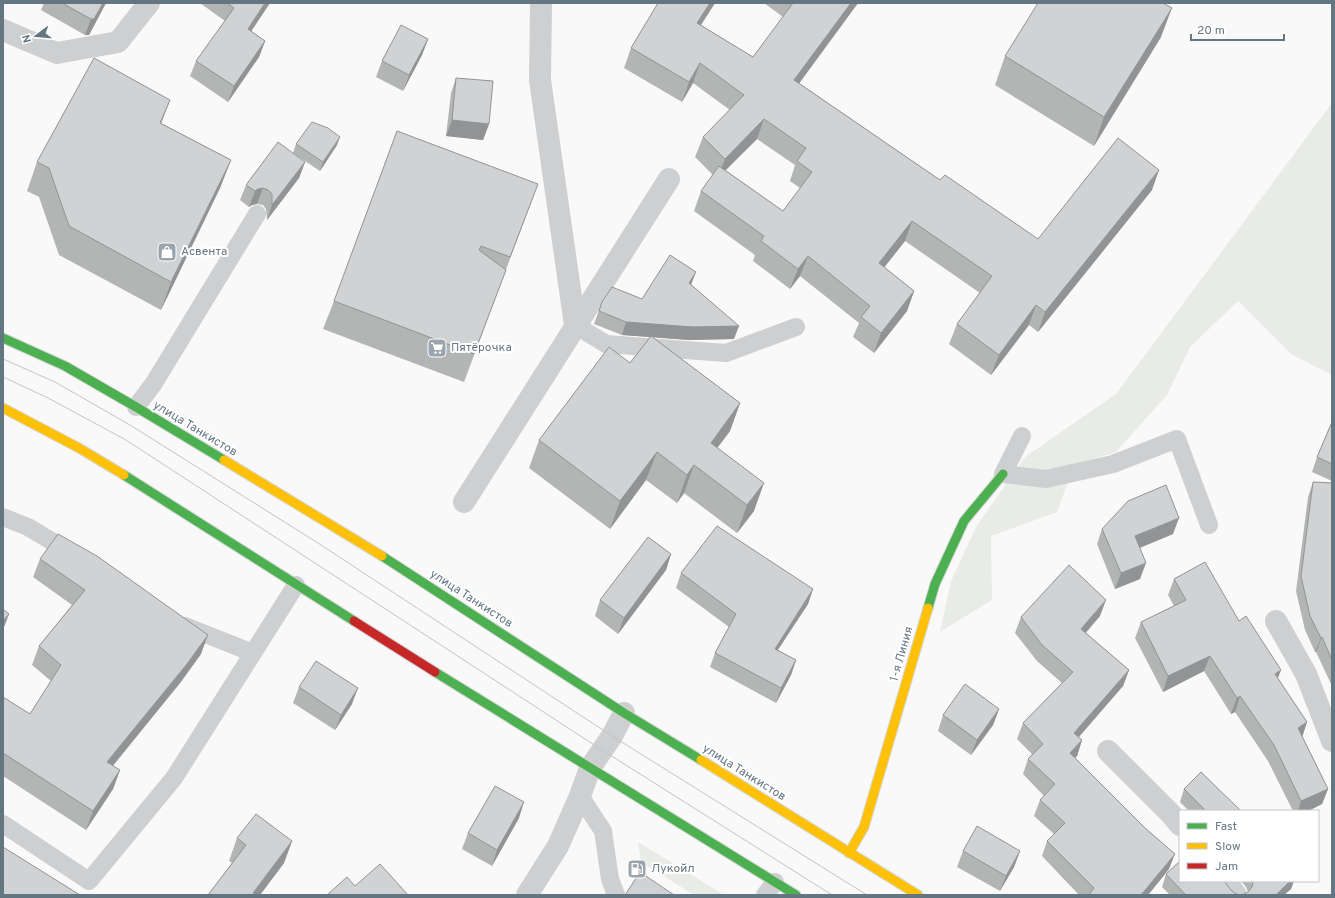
<svg xmlns="http://www.w3.org/2000/svg" width="1335" height="898" font-family="Overpass,sans-serif">
	<style>
		.green { fill: #e8ebe6 }
		.lines { fill: none; stroke-linecap: round; stroke-linejoin: round }
		.fast-casing { stroke: #d5d6d7; stroke-width: 11 }
		.slow-casing { stroke: #d5d6d7; stroke-width: 11 }
		.jam-casing { stroke: #d5d6d7; stroke-width: 11 }
		.lane { stroke: #cecfd0; stroke-width: 18 }
		.street { stroke: #cecfd0; stroke-width: 22 }
		.fast { stroke: #4caf50; stroke-width: 9 }
		.slow { stroke: #ffc107; stroke-width: 9 }
		.jam { stroke: #c62828; stroke-width: 9 }
		.tram { stroke: #c3c5c6; stroke-width: 1 }
		.wall { fill: #b3b5b5; fill-rule: evenodd }
		.shaded-wall { fill: #929394 }
		.building { fill: #d0d2d3; stroke: #929394 }
		.labels { text-anchor: middle; dominant-baseline: central; stroke-width: 4; stroke-linejoin: round; paint-order: stroke }
		.poi-label { font-size: 12px; fill: #657683; stroke: #fff; text-anchor: start }
		.street-label { font-size: 12px; fill: #657683; stroke: #fff }
	</style>
	<rect width="100%" height="100%" fill="#f9f9f9"/>
	<g class="green">
		<polygon points="1332,103 1332,375 1291,354 1238,301 1190,347 1167,395 1116,452 1068,467 1068,482 1057,512 991,536 992,600 940,632 951,581 976,527 1025,457 1116,394"/>
		<polygon points="638,842 724,895 694,895 641,862"/>
	</g>
	<g class="lines">
		<defs>
			<g id="fast">
				<polyline points="3,338 65,366 136,407 224,460"/>
				<polyline points="124,475 354,621"/>
				<polyline points="382,556 624,713 701,760"/>
				<polyline points="928,608 935,584 964,521 1003,474"/>
				<polyline points="435,672 796,895"/>
			</g>
			<g id="slow">
				<polyline points="3,408 79,448 124,475"/>
				<polyline points="224,460 382,556"/>
				<polyline points="701,760 918,895"/>
				<polyline points="849,853 864,827 928,608"/>
			</g>
			<polyline id="jam" points="354,621 435,672"/>
		</defs>
		<use href="#fast" class="fast-casing"/>
		<use href="#slow" class="slow-casing"/>
		<use href="#jam" class="jam-casing"/>
		<g class="lane">
			<polyline points="575,325 606,344 726,353 796,327"/>
			<polyline points="136,407 154,383 257,214"/>
			<polyline points="1022,436 1003,474 1046,479 1113,464 1177,439 1209,525"/>
			<polyline points="3,517 28,527 73,554"/>
			<polyline points="185,626 253,653"/>
			<polyline points="580,796 603,831 610,879 616,895"/>
			<polyline points="3,824 89,881 174,778 296,585"/>
			<polyline points="765,895 775,882"/>
		</g>
		<g class="street">
			<polyline points="541,3 540,80 575,325"/>
			<polyline points="3,30 57,53 118,42 149,3"/>
			<polyline points="464,502 669,179"/>
			<polyline points="1276,621 1306,674 1332,741"/>
			<polyline points="1108,751 1171,814 1180,825"/>
			<polyline points="1225,881 1236,895"/>
			<polyline points="527,895 558,846 580,796 590,768 612,736 624,713"/>
		</g>
		<use href="#fast" class="fast"/>
		<use href="#slow" class="slow"/>
		<use href="#jam" class="jam"/>
		<g class="tram">
			<polyline points="3,359 55,382 130,425 318,543 612,736 867,895"/>
			<polyline points="3,377 48,398 126,440 602,750 832,895"/>
		</g>
	</g>
	<g class="wall">
		<polygon points="44,3 106,3 89,35 85,35 41,10"/>
		<polygon points="200,3 270,3 251,31 265,41 259,57 228,102 190,76 196,61 225,21"/>
		<path d="M658,3H715L701,25L753,57L783,17L764,3H858L799,83L940,180L1038,239L1152,190L1038,332L1029,325L991,375L949,344L957,324L980,293L905,241L884,267L914,291L907,311L874,353L853,337L859,323L800,276L790,289L753,261L755,255L694,211L701,191L713,175L695,157L703,137L730,110L693,83L682,102L624,68L631,48ZM757,139L795,165L790,181L800,188L783,211L725,170Z"/>
		<polygon points="1161,37 1094,146 995,85 1005,56"/>
		<polygon points="428,39 422,55 403,91 376,77 382,61"/>
		<polygon points="456,78 489,124 483,140 446,136 451,93"/>
		<polygon points="161,123 231,160 220,188 161,310 59,255 39,197 27,191 37,162"/>
		<polygon points="296,144 337,145 320,171 293,153"/>
		<polygon points="305,162 299,178 267,220 266,209 263,205 257,204 252,205 249,207 240,200 246,185"/>
		<polygon points="538,184 464,382 323,329 334,301"/>
		<polygon points="691,284 734,339 689,340 652,337 740,403 730,431 717,448 754,511 737,533 684,493 677,503 646,480 610,529 529,468 539,440 630,363 650,337 622,335 594,324 602,302 642,299"/>
		<polygon points="1332,422 1332,481 1312,472 1317,457"/>
		<polygon points="1313,482 1332,483 1332,686 1316,652 1315,652 1305,630 1296,591 1308,497"/>
		<polygon points="1102,529 1173,534 1140,548 1140,579 1115,589 1097,544"/>
		<polygon points="671,554 666,570 618,634 595,616 600,600"/>
		<polygon points="40,559 201,654 180,683 113,766 120,770 113,789 86,830 3,776 3,697 30,714 51,681 32,665 39,646 72,605 33,577"/>
		<polygon points="681,573 813,589 808,604 778,650 796,660 791,675 776,703 710,667 715,653 729,627 676,588"/>
		<polygon points="1174,579 1239,621 1307,722 1302,736 1328,789 1322,804 1308,811 1293,811 1268,761 1235,712 1231,714 1204,671 1163,692 1135,638 1141,622 1174,606 1168,595"/>
		<polygon points="1100,616 1086,633 1129,670 1123,686 1079,737 1082,740 1077,756 1075,757 1169,869 1148,895 1079,895 1042,856 1047,841 1054,834 1034,816 1040,800 1044,796 1023,774 1028,759 1032,754 1017,739 1023,723 1062,683 1037,661 1015,633 1021,617"/>
		<polygon points="299,687 352,704 335,730 293,703"/>
		<polygon points="999,709 993,725 971,755 938,731 943,715"/>
		<polygon points="1184,789 1241,811 1189,811 1180,802"/>
		<polygon points="519,818 492,866 462,849 468,833"/>
		<polygon points="237,838 292,841 284,863 260,895 208,895 232,863 229,861"/>
		<polygon points="963,851 1020,851 1014,867 1000,891 957,867"/>
		<polygon points="1166,874 1231,890 1236,894 1242,895 1248,892 1246,887 1241,881 1294,881 1291,889 1284,895 1170,895 1162,887"/>
	</g>
	<g class="shaded-wall">
		<polygon points="103,3 106,3 89,35 85,35 91,19"/>
		<polygon points="265,3 270,3 242,45 248,29"/>
		<polygon points="710,3 715,3 689,43 697,23"/>
		<polygon points="851,3 858,3 787,100 794,80"/>
		<polygon points="1172,8 1161,37 1094,146 1104,117"/>
		<polygon points="428,39 422,55 403,91 409,75"/>
		<polygon points="265,41 259,57 228,102 234,86"/>
		<polygon points="700,63 693,83 682,102 689,82"/>
		<polygon points="170,100 159,129 160,123"/>
		<polygon points="764,119 757,139 717,179 725,159"/>
		<polygon points="452,120 489,124 483,140 446,136"/>
		<polygon points="340,137 337,145 320,171 323,162"/>
		<polygon points="231,160 220,188 161,310 171,282"/>
		<polygon points="305,162 299,178 267,220 272,205"/>
		<polygon points="1159,170 1152,190 1038,332 1045,312"/>
		<polygon points="263,188 257,204 252,205 249,207 255,191 258,189"/>
		<polygon points="912,221 905,241 872,283 879,263"/>
		<polygon points="808,256 800,276 790,289 798,269"/>
		<polygon points="696,272 691,285 689,283"/>
		<polygon points="914,291 907,311 874,353 881,333"/>
		<polygon points="1036,305 1029,325 991,375 999,355"/>
		<polygon points="626,322 739,326 734,339 689,340 622,335"/>
		<polygon points="740,403 730,431 700,471 711,443"/>
		<polygon points="657,452 646,480 610,529 620,501"/>
		<polygon points="694,465 684,493 677,503 687,475"/>
		<polygon points="764,483 754,511 737,533 747,505"/>
		<polygon points="1179,518 1173,534 1129,552 1135,536"/>
		<polygon points="671,554 666,570 618,634 624,618"/>
		<polygon points="1146,563 1140,579 1115,589 1121,573"/>
		<polygon points="813,589 808,604 769,663 775,649"/>
		<polygon points="1106,600 1100,616 1075,644 1081,629"/>
		<polygon points="9,614 3,630 3,621"/>
		<polygon points="208,635 201,654 180,683 100,781 107,762"/>
		<polygon points="1322,637 1316,652 1315,652 1321,638"/>
		<polygon points="1210,656 1204,671 1163,692 1168,676"/>
		<polygon points="796,660 791,675 776,703 781,688"/>
		<polygon points="1129,670 1123,686 1069,748 1074,733"/>
		<polygon points="1281,670 1275,686 1275,674"/>
		<polygon points="358,688 352,704 335,730 341,715"/>
		<polygon points="1240,696 1235,712 1231,714 1237,698"/>
		<polygon points="999,709 993,725 971,755 977,740"/>
		<polygon points="1307,722 1302,738 1298,728"/>
		<polygon points="1082,740 1077,756 1065,768 1070,753"/>
		<polygon points="120,770 113,789 86,830 93,811"/>
		<polygon points="1328,789 1322,804 1308,811 1298,811 1301,801"/>
		<polygon points="524,802 519,818 492,866 497,850"/>
		<polygon points="292,841 284,863 260,895 252,895 253,893"/>
		<polygon points="1020,851 1014,867 1000,891 1006,876"/>
		<polygon points="1175,854 1169,869 1148,895 1141,895"/>
		<polygon points="1290,881 1294,881 1291,889 1284,895 1276,895"/>
	</g>
	<g class="building">
		<polygon points="62,3 103,3 94,19 91,19"/>
		<polygon points="227,3 265,3 248,29 265,41 234,86 196,61 234,8"/>
		<polygon points="658,3 710,3 697,23 753,57 793,3 851,3 794,80 940,180 945,175 1038,239 1118,138 1159,170 1045,312 1036,305 999,355 957,324 992,276 912,221 879,263 914,291 881,333 861,317 870,306 808,256 798,269 761,241 764,236 701,191 719,166 783,211 812,172 797,161 806,148 764,119 725,159 703,137 744,95 700,63 689,82 631,48"/>
		<polygon points="1038,3 1163,3 1172,8 1104,117 1005,56"/>
		<polygon points="401,25 428,39 409,75 382,61"/>
		<polygon points="94,58 170,100 160,123 231,160 171,282 69,226 49,168 37,162"/>
		<polygon points="456,78 493,81 489,124 452,120"/>
		<polygon points="312,122 328,128 340,137 323,162 296,144"/>
		<polygon points="397,131 538,184 510,257 481,246 479,250 506,270 474,354 334,301"/>
		<polygon points="278,142 305,162 272,205 272,194 268,190 263,188 258,189 255,191 246,185"/>
		<polygon points="670,255 696,272 689,283 739,326 693,327 626,322 599,311 602,302 612,287 642,299"/>
		<polygon points="651,336 740,403 711,443 764,483 747,505 694,465 687,475 657,452 620,501 539,440 609,347 630,363"/>
		<polygon points="1332,422 1332,464 1317,457"/>
		<polygon points="1313,482 1332,483 1332,660 1322,637 1321,638 1310,616 1301,576"/>
		<polygon points="1166,485 1179,518 1135,536 1146,563 1121,573 1102,529 1128,501"/>
		<polygon points="717,526 813,589 775,649 796,660 781,688 715,653 736,614 681,573"/>
		<polygon points="58,534 97,556 208,635 187,664 107,762 120,770 93,811 3,753 3,697 30,714 61,665 39,646 85,590 40,559"/>
		<polygon points="648,537 671,554 624,618 600,600"/>
		<polygon points="1205,562 1239,621 1246,616 1281,670 1275,674 1307,722 1298,728 1328,789 1301,801 1274,745 1240,696 1237,698 1210,656 1168,676 1141,622 1186,600 1174,579"/>
		<polygon points="1069,565 1106,600 1081,629 1129,670 1074,733 1082,740 1070,753 1145,828 1175,854 1141,895 1089,895 1094,888 1047,841 1065,823 1040,800 1055,784 1028,759 1043,744 1023,723 1073,672 1042,645 1021,617"/>
		<polygon points="3,609 9,614 3,621"/>
		<polygon points="316,661 358,688 341,715 299,687"/>
		<polygon points="965,684 999,709 977,740 943,715"/>
		<polygon points="1201,772 1241,811 1206,811 1184,789"/>
		<polygon points="495,786 524,802 497,850 468,833"/>
		<polygon points="256,814 292,841 253,893 256,895 208,895 246,845 237,838"/>
		<polygon points="977,826 1020,851 1006,876 963,851"/>
		<polygon points="3,847 80,895 3,895"/>
		<polygon points="1180,861 1180,881 1224,881 1231,890 1236,894 1242,895 1248,892 1252,887 1253,881 1290,881 1276,895 1186,895 1166,874"/>
		<polygon points="380,864 408,895 327,895 347,877 355,886"/>
		<polygon points="640,872 674,895 625,895"/>
	</g>
	<defs>
		<symbol id="shop-square" viewBox="-11 -11 22 22"><rect x="-9" y="-9" width="18" height="18" rx="4" fill="#99a4ac" stroke="#fff"/><path d="M-5-2.5h2.3a2.7 3.5 0 0 1 5.4 0H5L5.5 6h-11ZM-1.5-2.5h3a1.5 2.3 0 0 0-3 0Z" fill="#fff"/></symbol>
		<symbol id="supermarket-square" viewBox="-11 -11 22 22"><rect x="-9" y="-9" width="18" height="18" rx="4" fill="#99a4ac" stroke="#fff"/><path d="M-6-5.5h2.5l.6 2H6L4.5 2H-2.5L-4.4-4H-6ZM-1.5 3.2a1.3 1.3 0 1 0 .1 0ZM3 3.2a1.3 1.3 0 1 0 .1 0Z" fill="#fff"/></symbol>
		<symbol id="fuel-square" viewBox="-11 -11 22 22"><rect x="-9" y="-9" width="18" height="18" rx="4" fill="#99a4ac" stroke="#fff"/><path d="M-5.5-6h7V0h2V4h1.3V-2.5L3-4.5l.8-.8L6-3V5H2.5V1h-1V6h-7ZM-4.2-4.7v3.2H.2V-4.7Z" fill="#fff"/></symbol>
	</defs>
	<g fill-rule="evenodd">
		<use href="#shop-square" x="156" y="241" width="22" height="22"/>
		<use href="#supermarket-square" x="426" y="337" width="22" height="22"/>
		<use href="#fuel-square" x="626" y="858" width="22" height="22"/>
	</g>
	<g class="labels">
		<g class="poi-label">
			<text x="181" y="252">Асвента</text>
			<text x="451" y="348">Пятёрочка</text>
			<text x="651" y="869">Лукойл</text>
		</g>
		<g class="street-label">
			<text transform="translate(195 429) rotate(31)">улица Танкистов</text>
			<text transform="translate(471 599) rotate(33)">улица Танкистов</text>
			<text transform="translate(902 654) rotate(-74)">1-я Линия</text>
			<text transform="translate(744 773) rotate(32)">улица Танкистов</text>
		</g>
	</g>
	<rect width="1335" height="898" fill="none" stroke="#657683" stroke-width="8"/>
	<rect x="1179" y="810" width="140" height="72" fill="#ffffff" stroke="#c1c8cd"/>
	<rect x="1187" y="823" width="20" height="6" fill="#4caf50" stroke="#c1c8cd"/>
	<text x="1215" y="830" font-size="12" fill="#657683">Fast</text>
	<rect x="1187" y="843" width="20" height="6" fill="#ffc107" stroke="#c1c8cd"/>
	<text x="1215" y="850" font-size="12" fill="#657683">Slow</text>
	<rect x="1187" y="863" width="20" height="6" fill="#c62828" stroke="#c1c8cd"/>
	<text x="1215" y="870" font-size="12" fill="#657683">Jam</text>
	<g transform="translate(36 36) rotate(254)" stroke="#ffffff" stroke-width="3" paint-order="stroke">
	<path d="M0-3L7 15L0 10L-7 15Z" fill="#657683"/>
	<text y="-6" font-size="11" font-weight="bold" text-anchor="middle" fill="#657683">N</text>
	</g>
	<path d="M1191 34v6h93v-6" fill="none" stroke="#657683" stroke-width="2"/>
	<text x="1197" y="34" font-size="12" fill="#657683" stroke="#ffffff" stroke-width="3" paint-order="stroke">20 m</text>
</svg>
